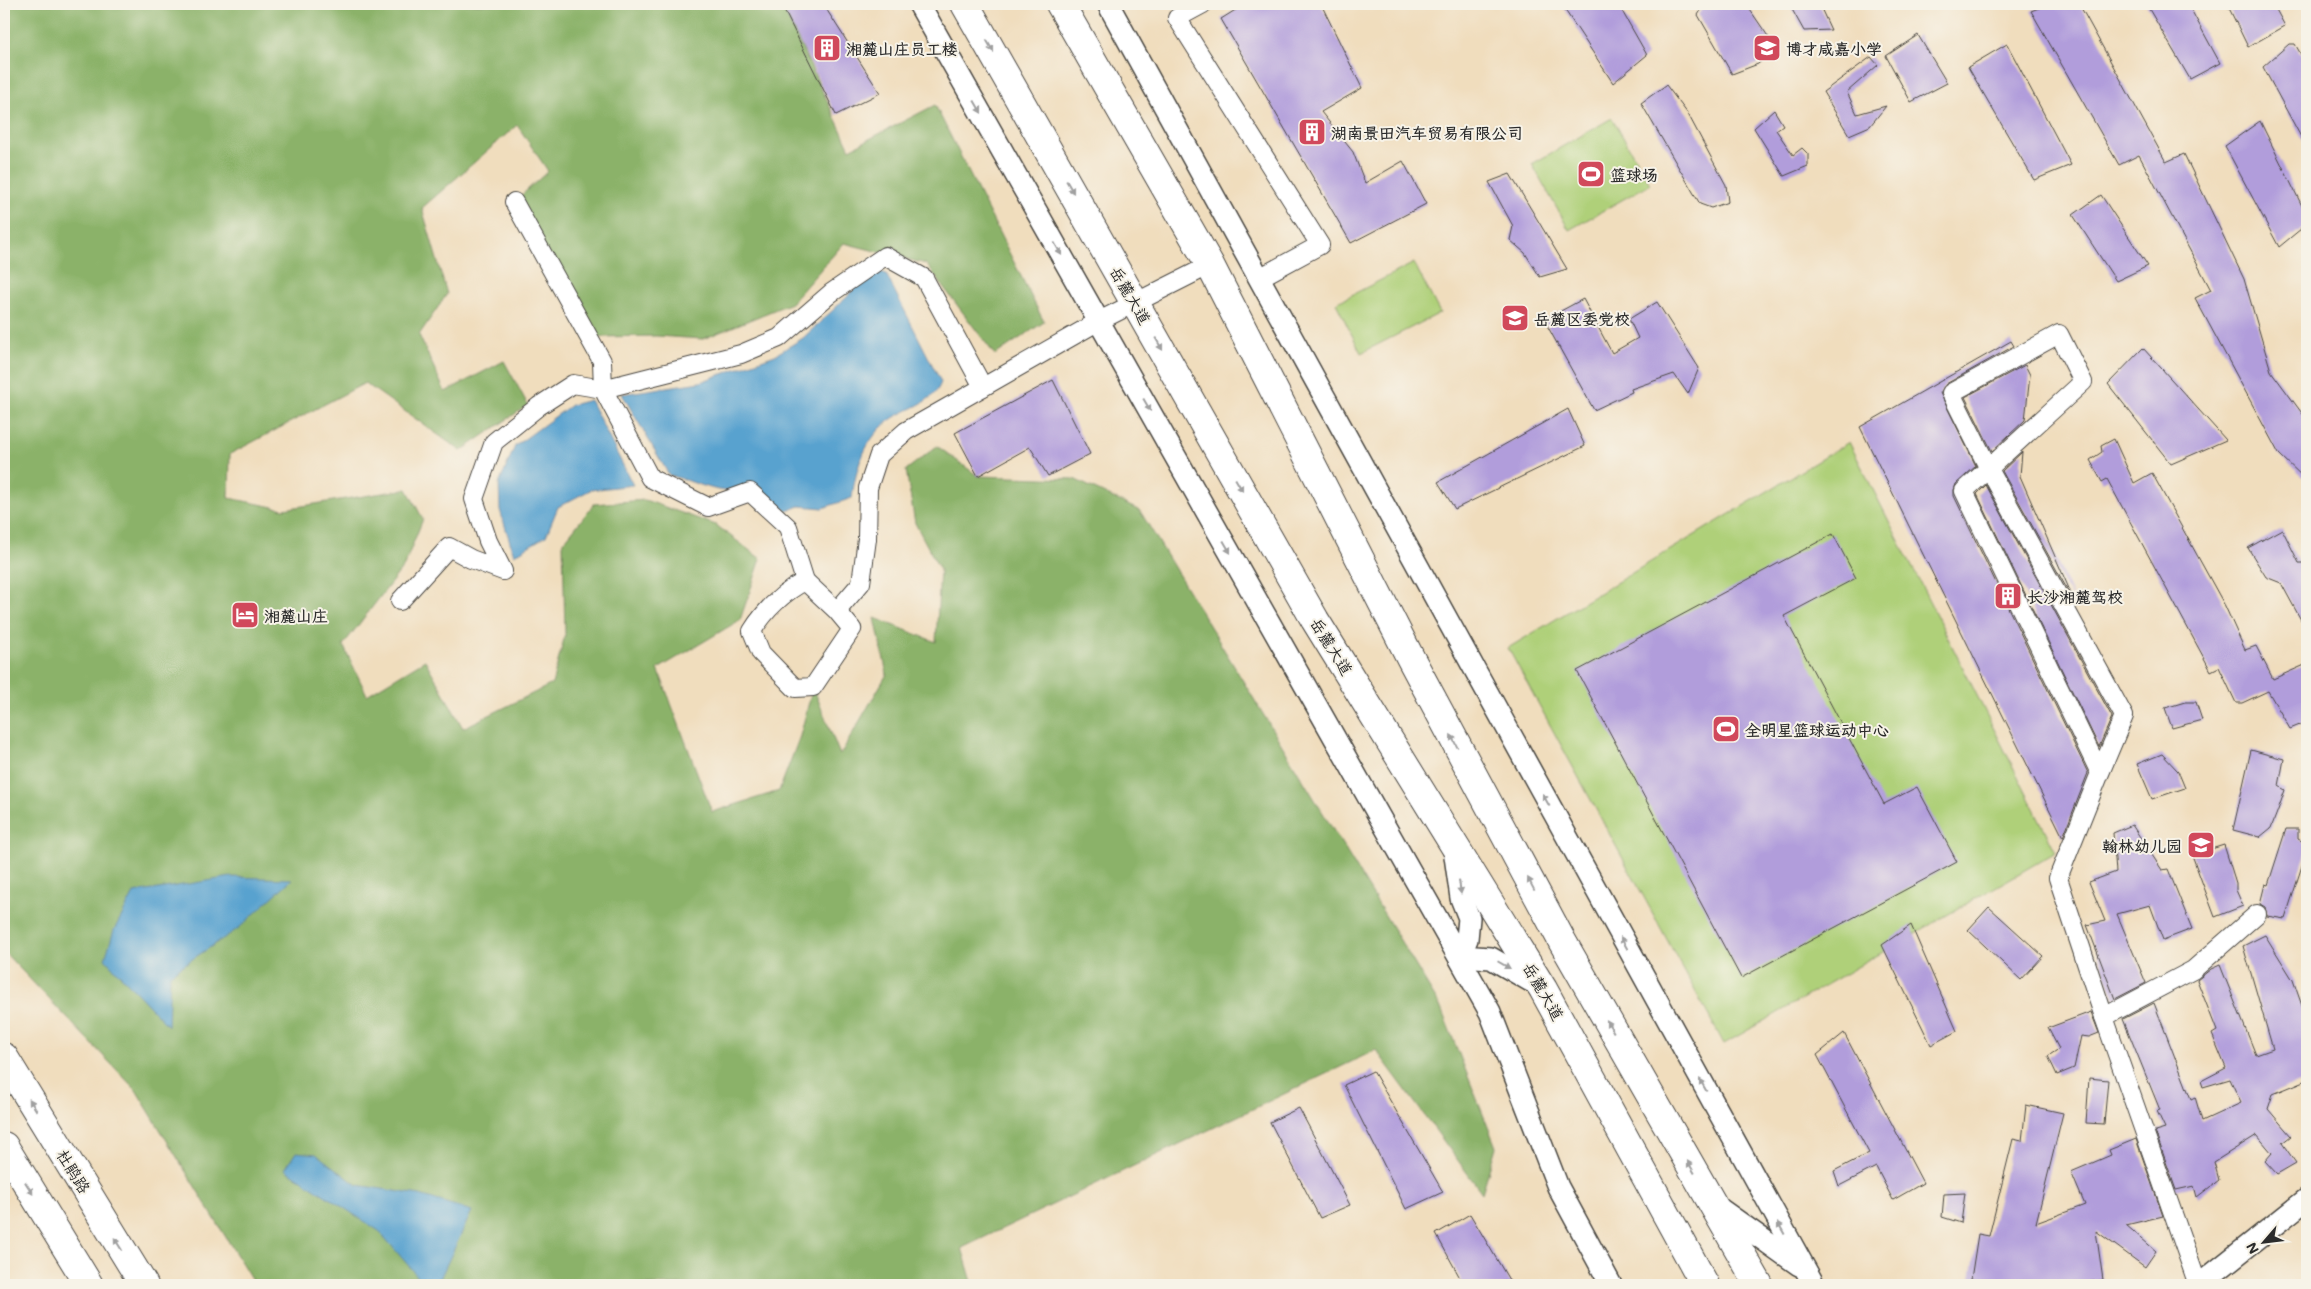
<svg xmlns="http://www.w3.org/2000/svg" width="2311" height="1289" font-family="Mali,'LXGW WenKai TC',sans-serif">
	<style>
		.green { fill: #afd079; stroke: #6d7e52 }
		.forest { fill: #8bb269; stroke: #5b6e4a }
		.water { fill: #58a2cf; stroke: #42667d }
		.building { fill: #b19ddb }
		.lines { fill: none; stroke-linecap: round; stroke-linejoin: round }
		.minor-casing { stroke: #494641; stroke-width: 20 }
		.tertiary-casing { stroke: #494641; stroke-width: 24 }
		.primary-casing { stroke: #494641; stroke-width: 30 }
		.trunk-casing { stroke: #494641; stroke-width: 30 }
		.minor { stroke: #fff; stroke-width: 18 }
		.tertiary { stroke: #fff; stroke-width: 21 }
		.primary { stroke: #fff; stroke-width: 28 }
		.trunk { stroke: #fff; stroke-width: 28 }
		.oneway { fill: #a0a0a0 }
		.labels { text-anchor: middle; dominant-baseline: central; stroke-width: 4; stroke-linejoin: round; paint-order: stroke }
		.poi-label { font-size: 16px; font-weight: bold; fill: #2b2b2b; stroke: #f7f3e8; text-anchor: start }
		.street-label { font-size: 16px; fill: #2b2b2b; stroke: #f7f3e8 }
	</style>
	<rect width="100%" height="100%" fill="#f7f3e8"/>
	<filter id="ink" filterUnits="userSpaceOnUse"><feTurbulence type="fractalNoise" baseFrequency=".02" numOctaves="2"/><feDisplacementMap in="SourceGraphic" scale="10" xChannelSelector="R" yChannelSelector="G"/><feConvolveMatrix kernelMatrix="1 2 1 2 8 2 1 2 1" color-interpolation-filters="sRGB"/></filter>
	<filter id="wash" filterUnits="userSpaceOnUse"><feTurbulence type="fractalNoise" baseFrequency=".0096" numOctaves="4" result="noise"/><feDisplacementMap in="SourceGraphic" scale="20" xChannelSelector="R" yChannelSelector="G"/><feGaussianBlur stdDeviation="1.12" result="paint"/><feColorMatrix in="noise" values="0 0 0 0 0 0 0 0 0 0 0 0 0 0 0 0 0 1.4 0 .05"/><feComposite in="paint" operator="in"/></filter>
	<g filter="url(#wash)">
		<rect width="100%" height="100%" fill="#f0ddbd"/>
		<g class="green">
			<polygon points="1612,118 1650,184 1569,230 1532,164"/>
			<polygon points="1414,263 1440,313 1361,353 1336,303"/>
			<polygon points="1849,442 2056,852 1724,1044 1508,648"/>
		</g>
		<polygon class="forest" points="4,4 781,4 850,149 935,105 1044,322 995,355 926,264 844,243 791,303 703,339 656,336 597,337 514,202 548,171 517,125 422,208 447,294 419,335 445,392 504,361 528,405 461,451 365,383 230,454 229,498 284,509 407,489 423,519 404,566 343,645 367,695 425,660 463,728 552,684 565,635 563,543 594,504 645,500 716,525 761,559 740,620 658,669 712,812 779,791 800,736 813,687 840,755 887,674 875,618 936,642 940,570 915,523 906,470 937,446 978,476 1074,479 1140,511 1440,1006 1496,1147 1482,1193 1376,1050 962,1248 973,1285 255,1285 136,1090 4,952"/>
		<g class="water">
			<path d="M875,269L886,274L941,382C935,402 909,408 893,418C865,437 856,467 852,498L823,508L800,506L787,511C764,488 742,495 714,489C699,485 684,479 669,475L622,394L700,382L775,355L803,338L847,297L869,270Z"/>
			<polygon points="590,400 633,485 590,490 558,507 546,536 514,555 500,510 499,484 515,446 571,405"/>
			<polygon points="231,877 292,879 239,928 170,974 168,1026 105,959 114,930 134,893"/>
			<polygon points="296,1152 316,1154 357,1185 420,1195 472,1211 437,1285 425,1285 379,1231 285,1169"/>
		</g>
		<g id="blocks">
			<g class="building">
				<polygon points="781,4 823,4 880,93 836,115"/>
				<polygon points="1245,4 1321,4 1362,88 1321,112 1353,152 1365,183 1403,161 1426,204 1351,243 1221,19"/>
				<polygon points="1561,4 1618,4 1647,55 1613,83"/>
				<polygon points="1705,4 1746,4 1776,48 1758,64 1732,74 1698,15"/>
				<polygon points="1789,4 1819,4 1831,30 1804,31"/>
				<polygon points="2049,4 2079,4 2166,162 2184,154 2244,279 2271,371 2307,420 2307,481 2279,454 2195,298 2211,290 2139,155 2119,165 2031,11"/>
				<polygon points="2146,4 2188,4 2220,63 2190,79"/>
				<polygon points="2227,4 2273,4 2285,26 2248,47"/>
				<polygon points="1918,35 1947,83 1911,102 1886,56"/>
				<polygon points="2007,44 2071,165 2034,180 1968,67"/>
				<polygon points="2289,44 2295,44 2307,65 2307,148 2263,67"/>
				<polygon points="1871,57 1878,65 1847,92 1857,114 1886,106 1870,126 1849,135 1823,92"/>
				<polygon points="1666,85 1688,114 1713,161 1726,185 1728,202 1711,208 1700,204 1641,103"/>
				<polygon points="1774,110 1783,125 1776,130 1793,155 1802,148 1808,154 1808,166 1784,176 1754,128"/>
				<polygon points="2260,121 2307,216 2307,224 2279,247 2225,146"/>
				<polygon points="1510,174 1567,269 1540,277 1525,253 1510,240 1513,226 1489,182"/>
				<polygon points="2101,195 2148,266 2116,281 2073,215"/>
				<polygon points="1583,299 1612,353 1638,338 1629,319 1657,302 1699,368 1688,394 1674,374 1631,389 1632,392 1594,410 1544,320"/>
				<polygon points="2011,341 2014,346 1946,384 1940,393 1976,466 1956,484 1954,490 1954,496 2088,773 2063,837 1860,427"/>
				<polygon points="2143,348 2226,440 2171,464 2108,384"/>
				<polygon points="2025,365 2030,375 2025,420 1992,451 1965,397"/>
				<polygon points="1053,380 1090,454 1048,476 1030,447 978,476 955,433"/>
				<polygon points="1568,409 1585,446 1455,509 1438,482"/>
				<polygon points="2114,439 2134,483 2152,473 2225,606 2245,650 2256,646 2273,679 2307,664 2307,722 2290,729 2268,691 2242,703 2236,703 2219,667 2211,671 2107,479 2102,482 2090,460 2102,452 2101,446"/>
				<polygon points="2022,452 2020,476 2077,607 2002,471"/>
				<polygon points="1986,485 2112,717 2099,747 1977,494"/>
				<polygon points="2282,529 2299,563 2307,563 2307,631 2281,583 2266,577 2248,548"/>
				<polygon points="1833,534 1856,578 1784,616 1884,804 1917,787 1957,862 1741,978 1577,671"/>
				<polygon points="2185,702 2196,702 2202,720 2172,728 2165,708"/>
				<polygon points="2251,750 2284,759 2279,786 2285,790 2278,810 2271,828 2260,837 2233,830"/>
				<polygon points="2162,754 2178,771 2185,788 2152,799 2137,764"/>
				<polygon points="2132,825 2162,870 2168,869 2192,929 2163,940 2150,905 2117,914 2146,983 2115,999 2087,925 2105,921 2089,882 2116,872 2113,833"/>
				<polygon points="2286,829 2298,829 2298,839 2307,844 2307,850 2285,919 2267,916 2265,907 2260,904 2265,884 2268,885"/>
				<polygon points="2224,845 2236,883 2236,890 2243,906 2215,917 2192,855"/>
				<polygon points="1989,907 2043,956 2021,980 1968,930"/>
				<polygon points="1911,925 1957,1031 1931,1045 1882,945"/>
				<polygon points="2265,935 2293,980 2307,1020 2307,1080 2273,1094 2268,1109 2291,1136 2282,1143 2296,1163 2277,1174 2265,1161 2272,1153 2257,1135 2214,1162 2219,1180 2197,1197 2194,1186 2176,1190 2155,1131 2165,1128 2157,1111 2160,1110 2123,1019 2154,1003 2191,1099 2195,1097 2202,1121 2241,1103 2230,1079 2203,1087 2201,1081 2226,1068 2212,1034 2217,1031 2197,980 2211,969 2220,965 2256,1055 2273,1049 2243,946"/>
				<polygon points="2091,1012 2099,1033 2089,1037 2081,1036 2074,1068 2057,1075 2048,1056 2059,1049 2048,1028"/>
				<polygon points="1844,1033 1923,1183 1893,1200 1876,1167 1839,1186 1834,1171 1869,1153 1817,1055"/>
				<polygon points="1373,1071 1443,1192 1406,1209 1344,1085"/>
				<polygon points="2089,1078 2108,1080 2104,1124 2086,1123"/>
				<polygon points="2026,1105 2063,1113 2036,1223 2085,1205 2071,1172 2111,1155 2109,1150 2136,1139 2163,1216 2126,1225 2156,1251 2145,1267 2096,1231 2103,1280 2060,1285 2009,1285 1971,1279 1978,1234 1989,1236 2013,1139 2022,1141"/>
				<polygon points="1299,1108 1350,1205 1320,1218 1270,1122"/>
				<polygon points="1965,1193 1961,1223 1942,1217 1944,1194"/>
				<polygon points="1470,1214 1512,1285 1464,1285 1436,1234"/>
			</g>
		</g>
	</g>
	<g filter="url(#ink)">
		<use href="#blocks" fill-opacity="0" stroke="#494641" stroke-width="1"/>
		<g class="lines">
			<defs>
				<g id="minor">
					<polyline points="1203,4 1177,18 1320,245 1259,278"/>
					<polyline points="514,202 602,361 603,389 741,354 779,338 831,293 885,256 924,278 983,387"/>
					<polyline points="400,601 449,547 471,559 503,571 488,541 474,499 494,442 539,406 573,384 603,389 650,478 708,507 750,492 788,527 805,581"/>
					<path d="M837,611L805,581C782,593 766,609 752,631L761,653L795,688L813,687L852,629L837,611L861,583L867,539L868,488L879,455L906,431L1099,321L1210,265"/>
					<polyline points="2100,773 2124,716 1989,469 1951,393 2059,334 2083,382 1964,491 2100,773 2058,878 2104,1017"/>
					<polyline points="2198,1285 2104,1017 2193,970 2257,914"/>
				</g>
				<g id="tertiary">
					<polyline points="919,4 1490,1012 1558,1187 1611,1285"/>
					<polyline points="1108,4 1814,1285"/>
					<polyline points="1454,849 1461,898 1469,918 1467,939 1460,956 1491,958 1541,987"/>
					<polyline points="1716,1206 1799,1265"/>
					<polyline points="2199,1285 2307,1199"/>
				</g>
				<g id="primary">
					<polyline points="4,1057 144,1285"/>
					<polyline points="4,1146 89,1285"/>
				</g>
				<g id="trunk">
					<polyline points="965,4 1315,620 1543,989 1705,1285"/>
					<polyline points="1060,4 1210,265 1411,659 1562,941 1759,1285"/>
				</g>
			</defs>
			<use href="#minor" class="minor-casing"/>
			<use href="#tertiary" class="tertiary-casing"/>
			<use href="#primary" class="primary-casing"/>
			<use href="#trunk" class="trunk-casing"/>
			<use href="#minor" class="minor"/>
			<use href="#tertiary" class="tertiary"/>
			<use href="#primary" class="primary"/>
			<use href="#trunk" class="trunk"/>
		</g>
		<defs><path id="oneway-solid" d="M-6-.8H1V-3.2L6.5 0L1 3.2V.8H-6Z" transform="scale(1.25)"/></defs>
		<g class="oneway">
			<use href="#oneway-solid" transform="translate(990 46) rotate(60)"/>
			<use href="#oneway-solid" transform="translate(978 107) rotate(60)"/>
			<use href="#oneway-solid" transform="translate(1070 187) rotate(60)"/>
			<use href="#oneway-solid" transform="translate(1058 249) rotate(60)"/>
			<use href="#oneway-solid" transform="translate(1159 344) rotate(60)"/>
			<use href="#oneway-solid" transform="translate(1147 405) rotate(60)"/>
			<use href="#oneway-solid" transform="translate(1239 485) rotate(60)"/>
			<use href="#oneway-solid" transform="translate(1227 547) rotate(60)"/>
			<use href="#oneway-solid" transform="translate(1454 741) rotate(-118)"/>
			<use href="#oneway-solid" transform="translate(1546 800) rotate(-119)"/>
			<use href="#oneway-solid" transform="translate(1531 884) rotate(-118)"/>
			<use href="#oneway-solid" transform="translate(1460 887) rotate(82)"/>
			<use href="#oneway-solid" transform="translate(1624 943) rotate(-119)"/>
			<use href="#oneway-solid" transform="translate(1504 965) rotate(30)"/>
			<use href="#oneway-solid" transform="translate(1610 1026) rotate(-120)"/>
			<use href="#oneway-solid" transform="translate(1703 1085) rotate(-119)"/>
			<use href="#oneway-solid" transform="translate(33 1105) rotate(-122)"/>
			<use href="#oneway-solid" transform="translate(1691 1167) rotate(-120)"/>
			<use href="#oneway-solid" transform="translate(29 1188) rotate(58)"/>
			<use href="#oneway-solid" transform="translate(1781 1228) rotate(-119)"/>
			<use href="#oneway-solid" transform="translate(118 1244) rotate(-122)"/>
		</g>
	</g>
	<defs>
		<symbol id="building-square" viewBox="-11 -11 22 22"><rect x="-9" y="-9" width="18" height="18" rx="4" fill="#d1495b" stroke="#f7f3e8"/><path d="M-4-6H4V6H1V3H-1V6H-4ZM-2.5-4.3h1.7v1.8h-1.7ZM.8-4.3h1.7v1.8H.8ZM-2.5-1h1.7V.8h-1.7ZM.8-1h1.7V.8H.8Z" fill="#fff"/></symbol>
		<symbol id="school-square" viewBox="-11 -11 22 22"><rect x="-9" y="-9" width="18" height="18" rx="4" fill="#d1495b" stroke="#f7f3e8"/><path d="M0-5L7-2L0 1L-7-2ZM-4 1L0 2.5L4 1V4Q0 6-4 4Z" fill="#fff"/></symbol>
		<symbol id="stadium-square" viewBox="-11 -11 22 22"><rect x="-9" y="-9" width="18" height="18" rx="4" fill="#d1495b" stroke="#f7f3e8"/><path d="M0-5a6.5 5 0 1 0 0 10a6.5 5 0 1 0 0-10ZM-3.5-1.8h7v3.6h-7Z" fill="#fff"/></symbol>
		<symbol id="hotel-square" viewBox="-11 -11 22 22"><rect x="-9" y="-9" width="18" height="18" rx="4" fill="#d1495b" stroke="#f7f3e8"/><path d="M-6-4.5h1.5V1H6V5H4.5V3h-9V5H-6ZM-4 0a1.8 1.8 0 1 1 3.6 0ZM.5 0V-2.5h3Q6-2.5 6 0Z" fill="#fff"/></symbol>
	</defs>
	<g fill-rule="evenodd">
		<use href="#building-square" x="811" y="32" width="32" height="32"/>
		<use href="#school-square" x="1751" y="32" width="32" height="32"/>
		<use href="#building-square" x="1296" y="116" width="32" height="32"/>
		<use href="#stadium-square" x="1575" y="158" width="32" height="32"/>
		<use href="#school-square" x="1499" y="302" width="32" height="32"/>
		<use href="#building-square" x="1992" y="580" width="32" height="32"/>
		<use href="#hotel-square" x="229" y="599" width="32" height="32"/>
		<use href="#stadium-square" x="1710" y="713" width="32" height="32"/>
		<use href="#school-square" x="2185" y="829" width="32" height="32"/>
	</g>
	<g class="labels">
		<g class="poi-label">
			<text x="846" y="48">湘麓山庄员工楼</text>
			<text x="1786" y="48">博才咸嘉小学</text>
			<text x="1331" y="132">湖南景田汽车贸易有限公司</text>
			<text x="1610" y="174">篮球场</text>
			<text x="1534" y="318">岳麓区委党校</text>
			<text x="2027" y="596">长沙湘麓驾校</text>
			<text x="264" y="615">湘麓山庄</text>
			<text x="1745" y="729">全明星篮球运动中心</text>
			<text x="2182" y="845" text-anchor="end">翰林幼儿园</text>
		</g>
		<g class="street-label">
			<text transform="translate(1131 295) rotate(60)">岳麓大道</text>
			<text transform="translate(1332 646) rotate(58)">岳麓大道</text>
			<text transform="translate(1544 991) rotate(60)">岳麓大道</text>
			<text transform="translate(74 1171) rotate(58)">杜鹃路</text>
		</g>
	</g>
	<rect width="2311" height="1289" fill="none" stroke="#f7f3e8" stroke-width="20"/>
	<g transform="translate(2264 1242) rotate(242)" stroke="#f7f3e8" stroke-width="4" paint-order="stroke">
	<path d="M0-4L9 19L0 12L-9 19Z" fill="#2b2b2b"/>
	<text y="-8" font-size="14" font-weight="bold" text-anchor="middle" fill="#2b2b2b">N</text>
	</g>
</svg>
